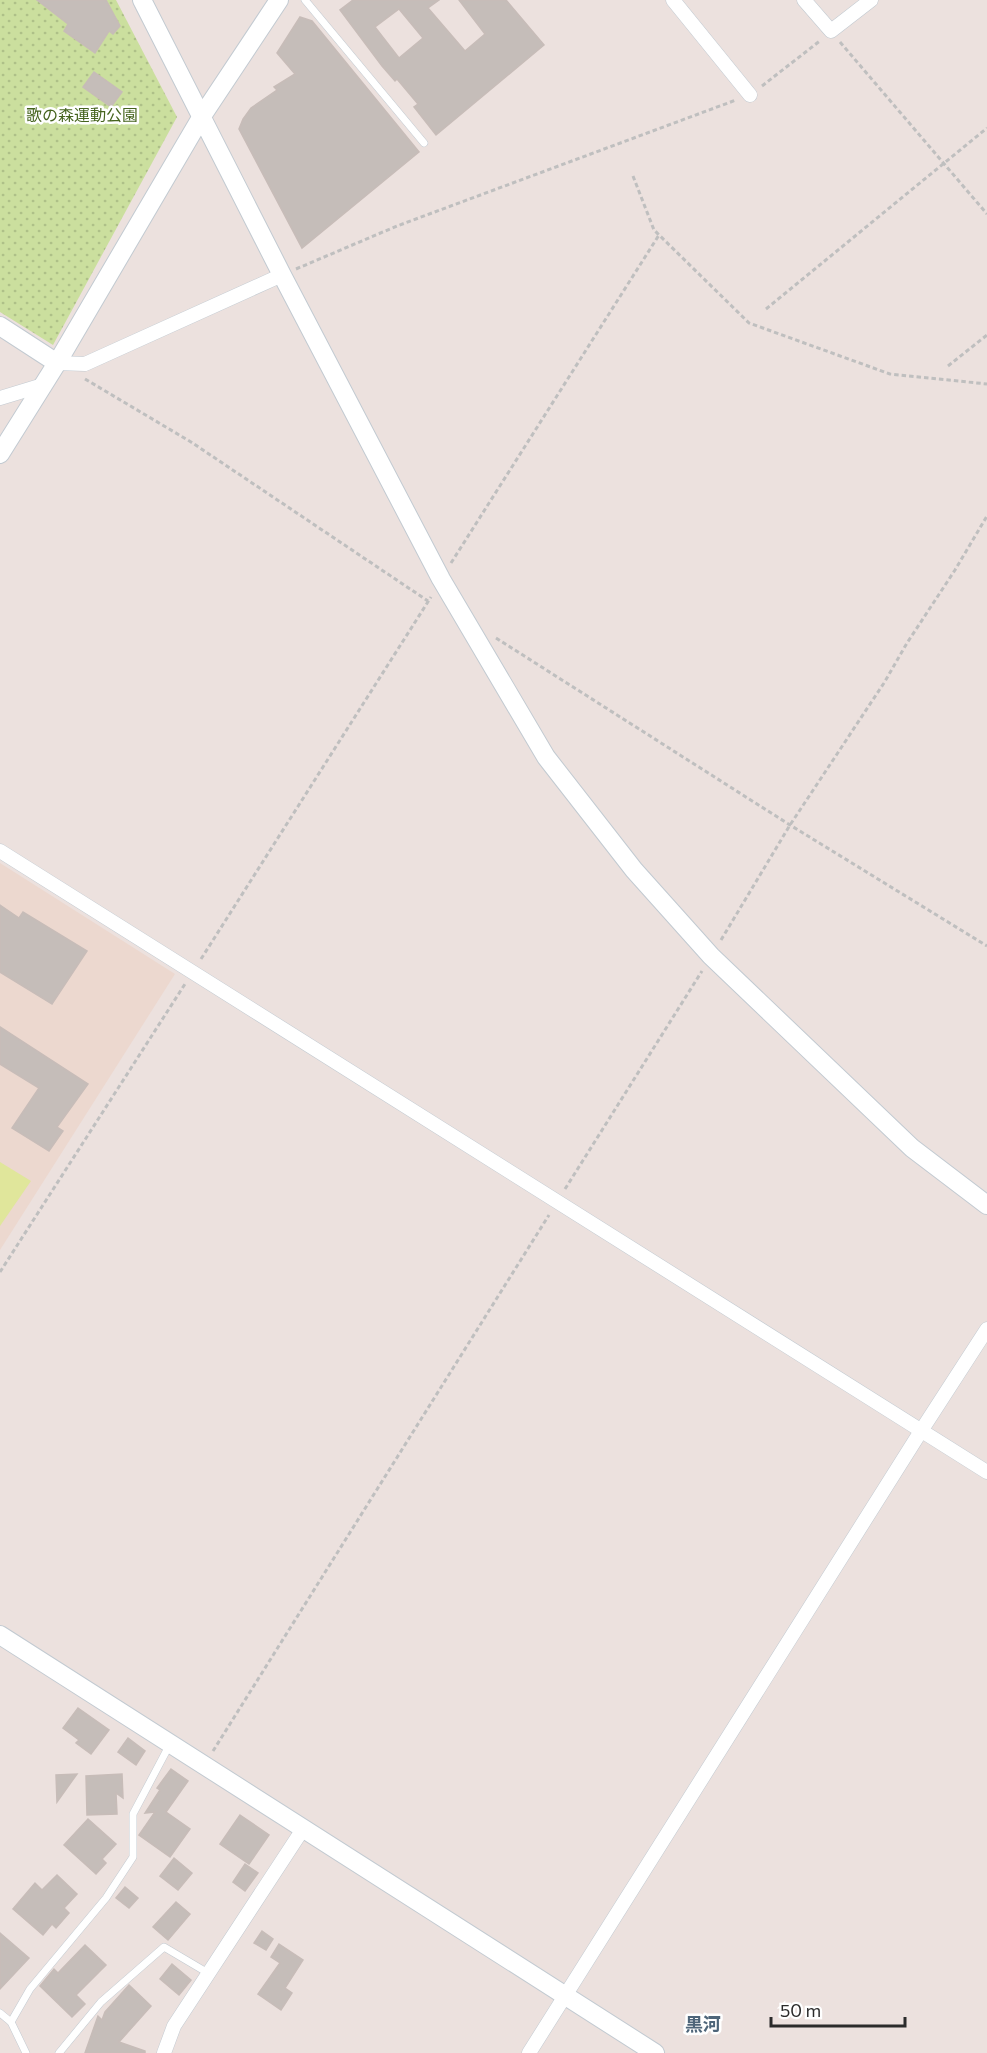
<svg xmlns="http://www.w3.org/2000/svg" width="987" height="2053" font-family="Commissioner,'Noto Sans JP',sans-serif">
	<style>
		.education { fill: #ecd8cf }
		.green { fill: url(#green-dots) }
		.pitch { fill: #e0e69b }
		.building { fill: #c5bdb9; stroke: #c7bcb8; stroke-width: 1.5; fill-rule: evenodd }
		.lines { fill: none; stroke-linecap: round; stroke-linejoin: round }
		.service-casing { stroke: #c2cad1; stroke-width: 8 }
		.minor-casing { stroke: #c2cad1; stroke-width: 15 }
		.tertiary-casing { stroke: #c2cad1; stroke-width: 20 }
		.path { stroke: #bfbfbf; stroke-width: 3; stroke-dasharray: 4.5 3; stroke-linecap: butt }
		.service { stroke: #fff; stroke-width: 7 }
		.minor { stroke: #fff; stroke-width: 14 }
		.tertiary { stroke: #fff; stroke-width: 18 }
		.labels { text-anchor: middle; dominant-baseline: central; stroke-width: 5; stroke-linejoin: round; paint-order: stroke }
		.park-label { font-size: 16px; fill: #46641f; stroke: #fff }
		.neighbourhood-label { font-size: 18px; font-weight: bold; fill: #4e6579; stroke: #fff }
	</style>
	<defs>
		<pattern id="green-dots" width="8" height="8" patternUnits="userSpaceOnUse" patternTransform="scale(1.5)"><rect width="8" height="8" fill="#cbdf9e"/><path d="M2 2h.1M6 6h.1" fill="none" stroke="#aec088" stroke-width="1.8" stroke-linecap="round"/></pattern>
	</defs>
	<rect width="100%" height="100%" fill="#ece1de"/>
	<polygon class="education" points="0,863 175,974 0,1250"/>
	<polygon class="green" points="0,0 116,0 177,117 53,345 0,312"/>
	<polygon class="pitch" points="0,1162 31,1181 0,1226"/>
	<g class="building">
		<polygon points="37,0 106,0 120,26 113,34 109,31 95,53 64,31 68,24"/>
		<path d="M353,0H439L428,8L465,51L485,34L459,0H506L544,45L436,135L414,107L418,104L397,79L395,81L382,66L340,10ZM399,9L423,38L399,58L375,27Z"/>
		<polygon points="300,17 312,21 419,152 302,248 239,129 243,119 251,108 277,90 274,87 295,74 277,53"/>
		<polygon points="94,72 122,92 111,107 83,87"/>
		<polygon points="0,905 19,918 23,912 87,951 52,1004 0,972"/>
		<polygon points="0,1027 88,1084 57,1127 63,1131 49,1151 12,1128 39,1088 0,1064"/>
		<polygon points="78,1708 109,1730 91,1754 76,1743 79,1740 63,1728"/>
		<polygon points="128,1738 145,1751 136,1765 118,1752"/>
		<polygon points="171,1769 188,1781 166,1812 190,1829 170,1857 139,1835 155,1812 145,1813 160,1790 157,1788"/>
		<polygon points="77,1774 57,1802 56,1775"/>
		<polygon points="122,1774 123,1798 116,1793 117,1814 87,1815 86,1776"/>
		<polygon points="240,1815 269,1835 249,1864 220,1844"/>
		<polygon points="88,1819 116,1844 102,1859 106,1863 96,1874 64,1845"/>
		<polygon points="174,1858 192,1873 178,1890 160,1876"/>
		<polygon points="245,1864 258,1873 245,1891 233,1882"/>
		<polygon points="57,1875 77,1894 64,1908 69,1913 56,1928 52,1924 43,1935 13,1909 35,1883 42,1890"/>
		<polygon points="125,1887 138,1898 129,1908 116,1898"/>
		<polygon points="176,1902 190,1914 168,1940 153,1927"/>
		<polygon points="262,1931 273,1939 266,1950 254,1943"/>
		<polygon points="0,1933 29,1958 0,1989"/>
		<polygon points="279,1944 303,1960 285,1988 292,1993 281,2010 258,1994 280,1963 271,1957"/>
		<polygon points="85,1945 106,1965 76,1995 85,2004 72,2017 40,1986 54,1969 58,1973"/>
		<polygon points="172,1964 191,1980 179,1995 160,1979"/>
		<polygon points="129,1985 151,2006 119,2042 145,2051 145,2053 85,2053 98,2016 102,2020 105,2012"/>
	</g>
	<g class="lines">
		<defs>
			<g id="service">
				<polyline points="305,0 424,143"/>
				<polyline points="0,2013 11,2022 26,2053"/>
				<polyline points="11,2022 30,1989 106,1898 133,1857 133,1814 169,1746"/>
				<polyline points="59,2053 101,2002 164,1947 208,1973"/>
			</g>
			<g id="minor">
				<polyline points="673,0 750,95"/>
				<polyline points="804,0 831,31 871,0"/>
				<polyline points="57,363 85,364 282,275"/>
				<polyline points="0,398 43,385"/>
				<polyline points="0,851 987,1472"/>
				<polyline points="164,2053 174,2026 303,1829"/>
				<polyline points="529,2053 921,1431 987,1329"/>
			</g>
			<g id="tertiary">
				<polyline points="142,0 282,275 441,579 546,757 634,870 711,956 912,1148 987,1205"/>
				<polyline points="0,326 57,363"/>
				<polyline points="0,454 57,363 202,116 279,0"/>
				<polyline points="0,1635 655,2053"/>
			</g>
		</defs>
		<use href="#service" class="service-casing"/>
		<use href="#minor" class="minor-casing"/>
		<use href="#tertiary" class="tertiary-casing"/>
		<g class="path">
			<polyline points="840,42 987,214"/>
			<polyline points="762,86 821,40"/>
			<polyline points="633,176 654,230 749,323 890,374 987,384"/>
			<polyline points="296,269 397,226 736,100"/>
			<polyline points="766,309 987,128"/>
			<polyline points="948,366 987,335"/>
			<polyline points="85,379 191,442 428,601"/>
			<polyline points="451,563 659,235"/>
			<polyline points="496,638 790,825 987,946"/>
			<polyline points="721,940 790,825 884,683 907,643 955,570 987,516"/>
			<polyline points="201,959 431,597"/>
			<polyline points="565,1189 702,971"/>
			<polyline points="0,1272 185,984"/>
			<polyline points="213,1751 549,1215"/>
		</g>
		<use href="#service" class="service"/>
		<use href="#minor" class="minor"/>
		<use href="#tertiary" class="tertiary"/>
	</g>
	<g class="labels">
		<g class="park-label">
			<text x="82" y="114">歌の森運動公園</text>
		</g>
		<g class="neighbourhood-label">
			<text x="703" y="2024">黒河</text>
		</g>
	</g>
	<path d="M771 2017v9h134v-9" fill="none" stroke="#2b2b2b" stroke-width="3"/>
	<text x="780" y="2017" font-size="18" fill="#2b2b2b" stroke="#ffffff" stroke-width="4.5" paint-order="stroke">50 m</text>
</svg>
